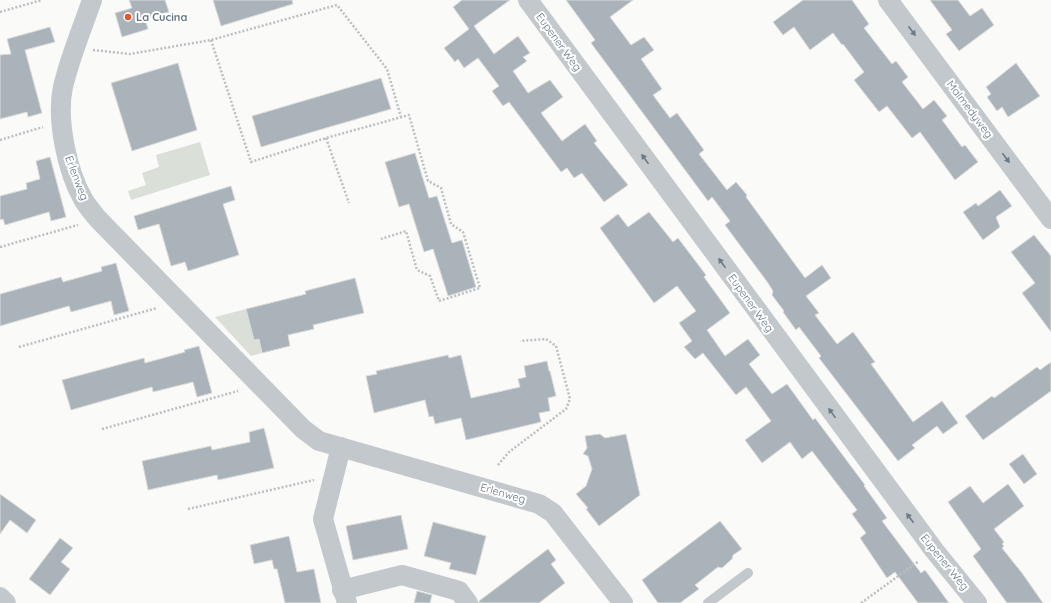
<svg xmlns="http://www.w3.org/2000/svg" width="1051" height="603" font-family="Quicksand,sans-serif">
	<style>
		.green { fill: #dadfd7 }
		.building { fill: #aab3b9; stroke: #dcdcda }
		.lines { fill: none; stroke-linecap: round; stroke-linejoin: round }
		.path { stroke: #bbbfc2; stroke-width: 2.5; stroke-dasharray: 2 2; stroke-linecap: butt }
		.service { stroke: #c3c8cc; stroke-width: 10 }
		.minor { stroke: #c3c8cc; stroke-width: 20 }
		.oneway { fill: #6a7a87 }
		.poi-dot { fill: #e4572e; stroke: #fff; stroke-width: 1.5 }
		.labels { text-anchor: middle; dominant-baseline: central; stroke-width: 4; stroke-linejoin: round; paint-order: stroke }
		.poi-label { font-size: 11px; font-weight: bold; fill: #657683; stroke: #fff; text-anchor: start }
		.street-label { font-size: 11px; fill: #657683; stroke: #fff }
	</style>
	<rect width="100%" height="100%" fill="#fafaf8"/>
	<g class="green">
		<polygon points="200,142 210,175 131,200 128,191 146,185 142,173 159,167 156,155"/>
		<polygon points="246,309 254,340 259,339 262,353 251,356 215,317"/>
	</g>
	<g class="building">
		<polygon points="129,0 165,0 169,12 145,19 148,29 122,37 115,13 132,8"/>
		<polygon points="213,0 292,0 293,4 221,26"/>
		<polygon points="462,0 510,0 474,26 494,54 518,36 530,53 523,57 527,61 513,71 528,93 550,80 563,97 541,113 562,141 585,124 597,141 594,143 628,185 604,202 582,173 574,178 567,168 561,172 509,102 503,106 492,91 499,86 478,58 464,68 458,59 455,62 444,48 469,29 453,7"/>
		<polygon points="566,0 633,0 610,17 631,45 644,37 654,50 641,59 662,89 653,95 670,118 677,113 704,150 699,154 727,190 736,182 747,195 746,197 805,278 822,265 831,278 806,296 819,313 815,315 837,344 853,332 875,362 871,364 913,422 942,401 958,423 943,434 937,426 912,445 915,448 898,461 819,358 821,356 799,327 796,330 783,312 784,311 772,295 773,291 768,283 725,225 730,221 712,197 708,201 591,43 595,40"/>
		<polygon points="803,0 852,0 869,24 864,28 892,64 896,61 908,77 902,82 923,109 934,100 947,116 942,120 962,147 965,145 978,162 955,180 920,132 912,138 887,106 879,112 854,80 864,72 843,44 842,45 833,33 810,50 794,27 783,35 773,22"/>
		<polygon points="930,0 958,0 970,16 982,8 994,25 959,51 946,34 952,30"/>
		<polygon points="50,27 55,42 25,50 42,113 28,117 27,112 0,119 0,55 11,54 7,39"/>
		<polygon points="178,63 197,130 132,151 111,83"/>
		<polygon points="1016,63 1040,96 1008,117 1002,107 997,111 987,97 991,94 986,87"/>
		<polygon points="381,78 391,109 261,147 252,116"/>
		<polygon points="415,153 429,198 437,196 452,243 462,240 476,287 448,296 433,249 424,252 409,204 399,207 385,162"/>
		<polygon points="50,157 66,217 51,221 49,212 5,225 3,219 0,220 0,196 27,189 26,183 40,179 36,161"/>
		<polygon points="231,186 235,200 223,204 239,255 188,271 185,262 171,266 159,224 138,230 134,216"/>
		<polygon points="1000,190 1012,206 996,217 1000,227 983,240 963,212 976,203 978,206"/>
		<polygon points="649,212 673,242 678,238 706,275 704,277 730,313 707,330 725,356 748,339 760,355 749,364 772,394 787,384 813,420 815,418 865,485 864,486 887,518 882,521 921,573 925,570 949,603 918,603 895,572 887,578 860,538 866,533 852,514 857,510 812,451 802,459 790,442 762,463 745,440 771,421 746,387 736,395 703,353 695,359 684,347 692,341 679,323 696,311 677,286 654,303 600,228 618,214 628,227"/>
		<polygon points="1034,235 1051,256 1051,332 1022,293 1035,283 1011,252"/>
		<polygon points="116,263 129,311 114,315 111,301 71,312 69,306 0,326 0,294 61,277 63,282 102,271 101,267"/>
		<polygon points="355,278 364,313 313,325 314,329 288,335 290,346 262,353 259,339 254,340 246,309 306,294 305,291"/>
		<polygon points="199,346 212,393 197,397 193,382 153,392 152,387 71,410 62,380 144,358 145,363 185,352 184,350"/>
		<polygon points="448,355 449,358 461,355 471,398 520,387 518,379 526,377 524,366 547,361 549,371 550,371 556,396 548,398 550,411 539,413 541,422 466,440 461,418 435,424 433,416 429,417 425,400 374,413 366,376 377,374 376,371"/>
		<polygon points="1051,362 1051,391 983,440 965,416 992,396 994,398 1037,367 1040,370"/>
		<polygon points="264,428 274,468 218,480 217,475 148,490 142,461 211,446 212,450 250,442 249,432"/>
		<polygon points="600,434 605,438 626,434 640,495 599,526 586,509 588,508 576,494 586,486 592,469 588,456 583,454 587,448 585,436"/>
		<polygon points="1023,454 1037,474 1024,484 1009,464"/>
		<polygon points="1008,484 1024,506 994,529 1004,542 1002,544 1004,546 1002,548 1022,573 1043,603 1007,603 973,556 981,549 948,502 970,486 983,503"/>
		<polygon points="0,494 36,520 27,533 10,520 0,534"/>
		<polygon points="401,515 408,549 353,560 346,526"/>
		<polygon points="720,521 742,549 733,555 732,559 722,568 718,567 695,585 699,589 680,603 658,603 642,580"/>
		<polygon points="433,522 486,536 476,575 449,569 451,563 424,556"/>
		<polygon points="289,536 297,572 314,569 321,603 285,603 277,569 274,569 272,560 254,564 250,545"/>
		<polygon points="60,538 73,548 61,562 70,569 50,595 29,579"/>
		<polygon points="548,549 556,560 551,564 565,583 539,603 479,603 479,601"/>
		<polygon points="417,591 432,595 430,603 414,603"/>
	</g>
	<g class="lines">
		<g class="path">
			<polyline points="0,12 42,0"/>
			<polyline points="211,40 251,162 326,138 409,115 428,181 441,188 451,224 463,232 480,288 439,301 430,276 417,270 406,231 381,239"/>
			<polyline points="93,50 130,54 211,40 337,5 387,69 401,117"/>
			<polyline points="326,138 349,203"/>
			<polyline points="0,140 43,127"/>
			<polyline points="0,247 78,225"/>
			<polyline points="19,347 157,308"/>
			<polyline points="102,429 238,391"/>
			<polyline points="498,465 509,452 566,409 570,399 556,346 546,339 520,341"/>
			<polyline points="188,509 314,480"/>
			<polyline points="861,603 919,561"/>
		</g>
		<polyline class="service" points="708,603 748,573"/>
		<g class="minor">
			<path d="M92,0C82,29 70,57 63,87C56,119 67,171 83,199C87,206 93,213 98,219L303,429L319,441L539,504L553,513L623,603"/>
			<polyline points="528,0 909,516 934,550 977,603"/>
			<polyline points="888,0 1051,219"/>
			<polyline points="341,447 323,519 347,603"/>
			<polyline points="342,590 402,575 459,591 468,603"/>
			<polyline points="0,597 6,603"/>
		</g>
	</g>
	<defs><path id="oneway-solid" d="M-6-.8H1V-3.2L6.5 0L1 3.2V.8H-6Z"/></defs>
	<g class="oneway">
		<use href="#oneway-solid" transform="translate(912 31) rotate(53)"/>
		<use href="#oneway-solid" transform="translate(1006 158) rotate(53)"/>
		<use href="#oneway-solid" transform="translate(645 159) rotate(-126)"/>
		<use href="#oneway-solid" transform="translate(722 263) rotate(-126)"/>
		<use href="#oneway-solid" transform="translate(832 413) rotate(-126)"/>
		<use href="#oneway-solid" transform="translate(910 518) rotate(-127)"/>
	</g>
	<circle class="poi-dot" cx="128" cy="17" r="4"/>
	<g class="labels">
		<g class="poi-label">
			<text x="136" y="17">La Cucina</text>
		</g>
		<g class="street-label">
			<text transform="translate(559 42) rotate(54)">Eupener Weg</text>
			<text transform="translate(970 109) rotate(53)">Malmedyweg</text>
			<text transform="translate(77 178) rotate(69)">Erlenweg</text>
			<text transform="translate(751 303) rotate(54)">Eupener Weg</text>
			<text transform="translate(503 493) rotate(16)">Erlenweg</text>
			<text transform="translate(945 562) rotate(51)">Eupener Weg</text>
		</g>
	</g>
</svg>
